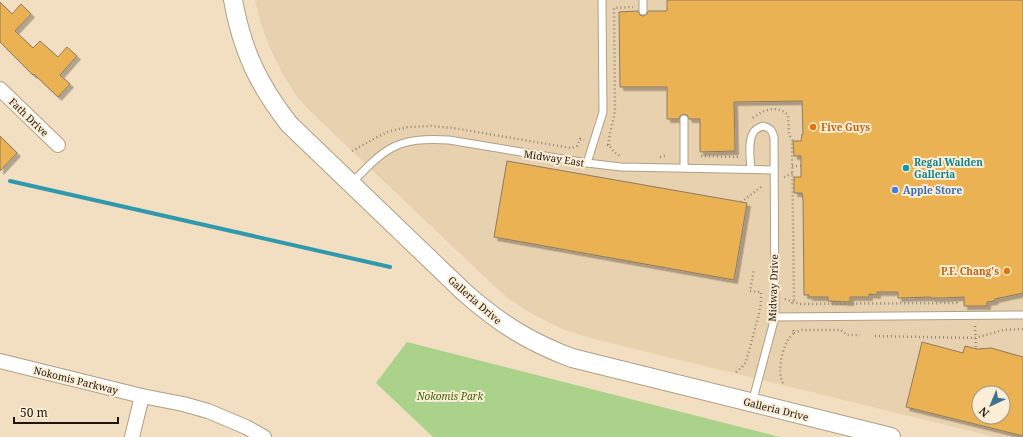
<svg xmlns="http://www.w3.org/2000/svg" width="1023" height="437" font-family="'Noto Serif',serif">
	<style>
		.built { fill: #e8d1af; fill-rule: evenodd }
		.green { fill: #aad28b }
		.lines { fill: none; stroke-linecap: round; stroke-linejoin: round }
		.stream { stroke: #3199ae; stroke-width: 4 }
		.building { fill: #eab252; stroke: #8c7b61; fill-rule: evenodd; filter: url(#shadow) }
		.service-casing { stroke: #b19f84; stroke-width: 9 }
		.minor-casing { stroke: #b19f84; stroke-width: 16 }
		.tertiary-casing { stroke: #b19f84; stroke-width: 20 }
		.path { stroke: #958772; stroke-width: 2.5; stroke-dasharray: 1 3; stroke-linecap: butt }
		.service { stroke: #fff; stroke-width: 7 }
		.minor { stroke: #fff; stroke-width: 14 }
		.tertiary { stroke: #fff; stroke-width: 18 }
		.food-dot { fill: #e8710a; stroke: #fcedd6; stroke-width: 1.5 }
		.culture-dot { fill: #0f9aa8; stroke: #fcedd6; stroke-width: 1.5 }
		.shop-dot { fill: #3f7fe0; stroke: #fcedd6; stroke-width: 1.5 }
		.labels { text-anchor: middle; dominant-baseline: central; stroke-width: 4; stroke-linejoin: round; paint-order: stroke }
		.street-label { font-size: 10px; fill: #1d160c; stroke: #fcedd6 }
		.food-label { font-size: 10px; font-weight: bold; fill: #c56008; stroke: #fcedd6; text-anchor: start }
		.culture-label { font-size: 10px; font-weight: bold; fill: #0d838f; stroke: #fcedd6; text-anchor: start }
		.shop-label { font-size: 10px; font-weight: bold; fill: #366cbe; stroke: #fcedd6; text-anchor: start }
		.park-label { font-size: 10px; font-style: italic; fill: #3a6400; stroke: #fcedd6 }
	</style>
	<defs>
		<filter id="shadow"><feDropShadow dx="3.5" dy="3.5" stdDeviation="0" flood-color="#0004"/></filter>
	</defs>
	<rect width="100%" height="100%" fill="#f2dfc2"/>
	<path class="built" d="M255,0H1023V437H995L590,338L562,329L534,315L510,300L490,282L313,114L298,98L282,73L270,48L261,24ZM979,393H1003V417H979Z"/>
	<polygon class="green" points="407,342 780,437 433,437 376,383"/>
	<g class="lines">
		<polyline class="stream" points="10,181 390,267"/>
	</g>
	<g class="building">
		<polygon points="667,0 1023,0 1023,293 995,299 994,301 987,302 987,306 964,306 964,297 942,298 931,298 931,297 898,298 898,292 877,292 877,295 869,294 869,297 850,297 850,302 828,301 828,297 809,297 809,295 804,295 803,199 802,193 794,193 794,177 801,177 801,156 794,156 793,141 801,141 802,134 803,134 802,101 734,102 735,151 700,152 700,119 689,119 687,115 684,114 680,116 679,119 667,119 667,87 620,87 619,12 638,11 640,15 643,16 647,14 648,11 667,11"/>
		<polygon points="0,2 12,14 21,4 31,14 15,31 33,48 40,41 58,57 67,47 77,56 60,75 70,84 58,97 34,74 33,75 0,42"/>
		<polygon points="0,136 17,153 0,171"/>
		<polygon points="507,161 747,203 734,280 494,237"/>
		<path d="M922,342L963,353L965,346L977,349L991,348L1023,357V436L906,407ZM979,393H1003V417H979Z"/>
	</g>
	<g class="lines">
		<defs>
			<g id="service">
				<polyline points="643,11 643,0"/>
				<polyline points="587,163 603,112 602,0"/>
				<polyline points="684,168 684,119"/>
				<path d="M751,169C750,160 748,141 753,133C755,129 760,127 763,126C770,128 772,130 774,137L775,317L752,403"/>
				<path d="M352,183C386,147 397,137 449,140L587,163L621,167L774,170"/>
				<polyline points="775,317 1023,315"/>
			</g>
			<g id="minor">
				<polyline points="0,89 58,145"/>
				<polyline points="0,361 142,396 183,404 208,411 246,427 264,437"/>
				<polyline points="132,437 142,396"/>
			</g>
			<path id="tertiary" d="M233,0C242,50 258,84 289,124L464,292C499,323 529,342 572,358L891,437"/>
		</defs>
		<use href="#service" class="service-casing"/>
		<use href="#minor" class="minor-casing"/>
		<use href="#tertiary" class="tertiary-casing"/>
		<g class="path">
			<path d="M753,118C764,109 777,105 788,115L789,134L792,140L794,301L790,305"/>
			<polyline points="607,145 609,145 614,152 620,156"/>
			<path d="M609,145C608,135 614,121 615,110L614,8L633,7"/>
			<polyline points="352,151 379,136 390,131 408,127 431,126 453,128 571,148 577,146 580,139 584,140"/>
			<polyline points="701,156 737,157 740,155"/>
			<polyline points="660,157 667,155"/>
			<polyline points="792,166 801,166"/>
			<polyline points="784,177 793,173"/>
			<polyline points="741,202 761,187"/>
			<polyline points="785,299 800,304 957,303 959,305"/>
			<polyline points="975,326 976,349"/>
			<polyline points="794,333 802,330 841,330 847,335 860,335"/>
			<polyline points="875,336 975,338 1003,330 1023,329"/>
			<polyline points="736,372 742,367 746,362 758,318 761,303 761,292 750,291 754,269"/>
			<path d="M783,383C776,371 783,341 794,333L793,328"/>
		</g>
		<use href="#service" class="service"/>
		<use href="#minor" class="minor"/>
		<use href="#tertiary" class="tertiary"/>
	</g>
	<g class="food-dot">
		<circle cx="813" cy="127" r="4"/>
		<circle cx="1007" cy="271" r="4"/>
	</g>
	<circle class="culture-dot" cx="906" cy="168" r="4"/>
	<circle class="shop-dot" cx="895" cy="190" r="4"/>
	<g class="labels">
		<g class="street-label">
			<text transform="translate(29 117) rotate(44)">Fath Drive</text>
			<text transform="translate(554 158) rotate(9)">Midway East</text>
			<text transform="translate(773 288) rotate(-88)">Midway Drive</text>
			<text transform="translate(475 300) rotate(41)">Galleria Drive</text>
			<text transform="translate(76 380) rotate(14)">Nokomis Parkway</text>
			<text transform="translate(776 409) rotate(14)">Galleria Drive</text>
		</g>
		<g class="food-label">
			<text x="821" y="127">Five Guys</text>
			<text x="999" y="271" text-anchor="end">P.F. Chang's</text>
		</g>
		<g class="culture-label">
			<text x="914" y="162">Regal Walden<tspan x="914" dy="12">Galleria</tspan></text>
		</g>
		<g class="shop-label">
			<text x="903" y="190">Apple Store</text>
		</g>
		<g class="park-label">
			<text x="450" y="396">Nokomis Park</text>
		</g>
	</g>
	<g transform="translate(991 405) rotate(224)"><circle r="19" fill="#fcedd6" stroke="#a39785"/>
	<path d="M0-3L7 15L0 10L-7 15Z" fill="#3c748f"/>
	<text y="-6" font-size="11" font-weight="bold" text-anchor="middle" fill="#1d160c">N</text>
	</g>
	<path d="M14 417v6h104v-6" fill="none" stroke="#1d160c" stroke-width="2"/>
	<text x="20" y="417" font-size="12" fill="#1d160c" stroke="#fcedd6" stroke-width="3" paint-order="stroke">50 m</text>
</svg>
